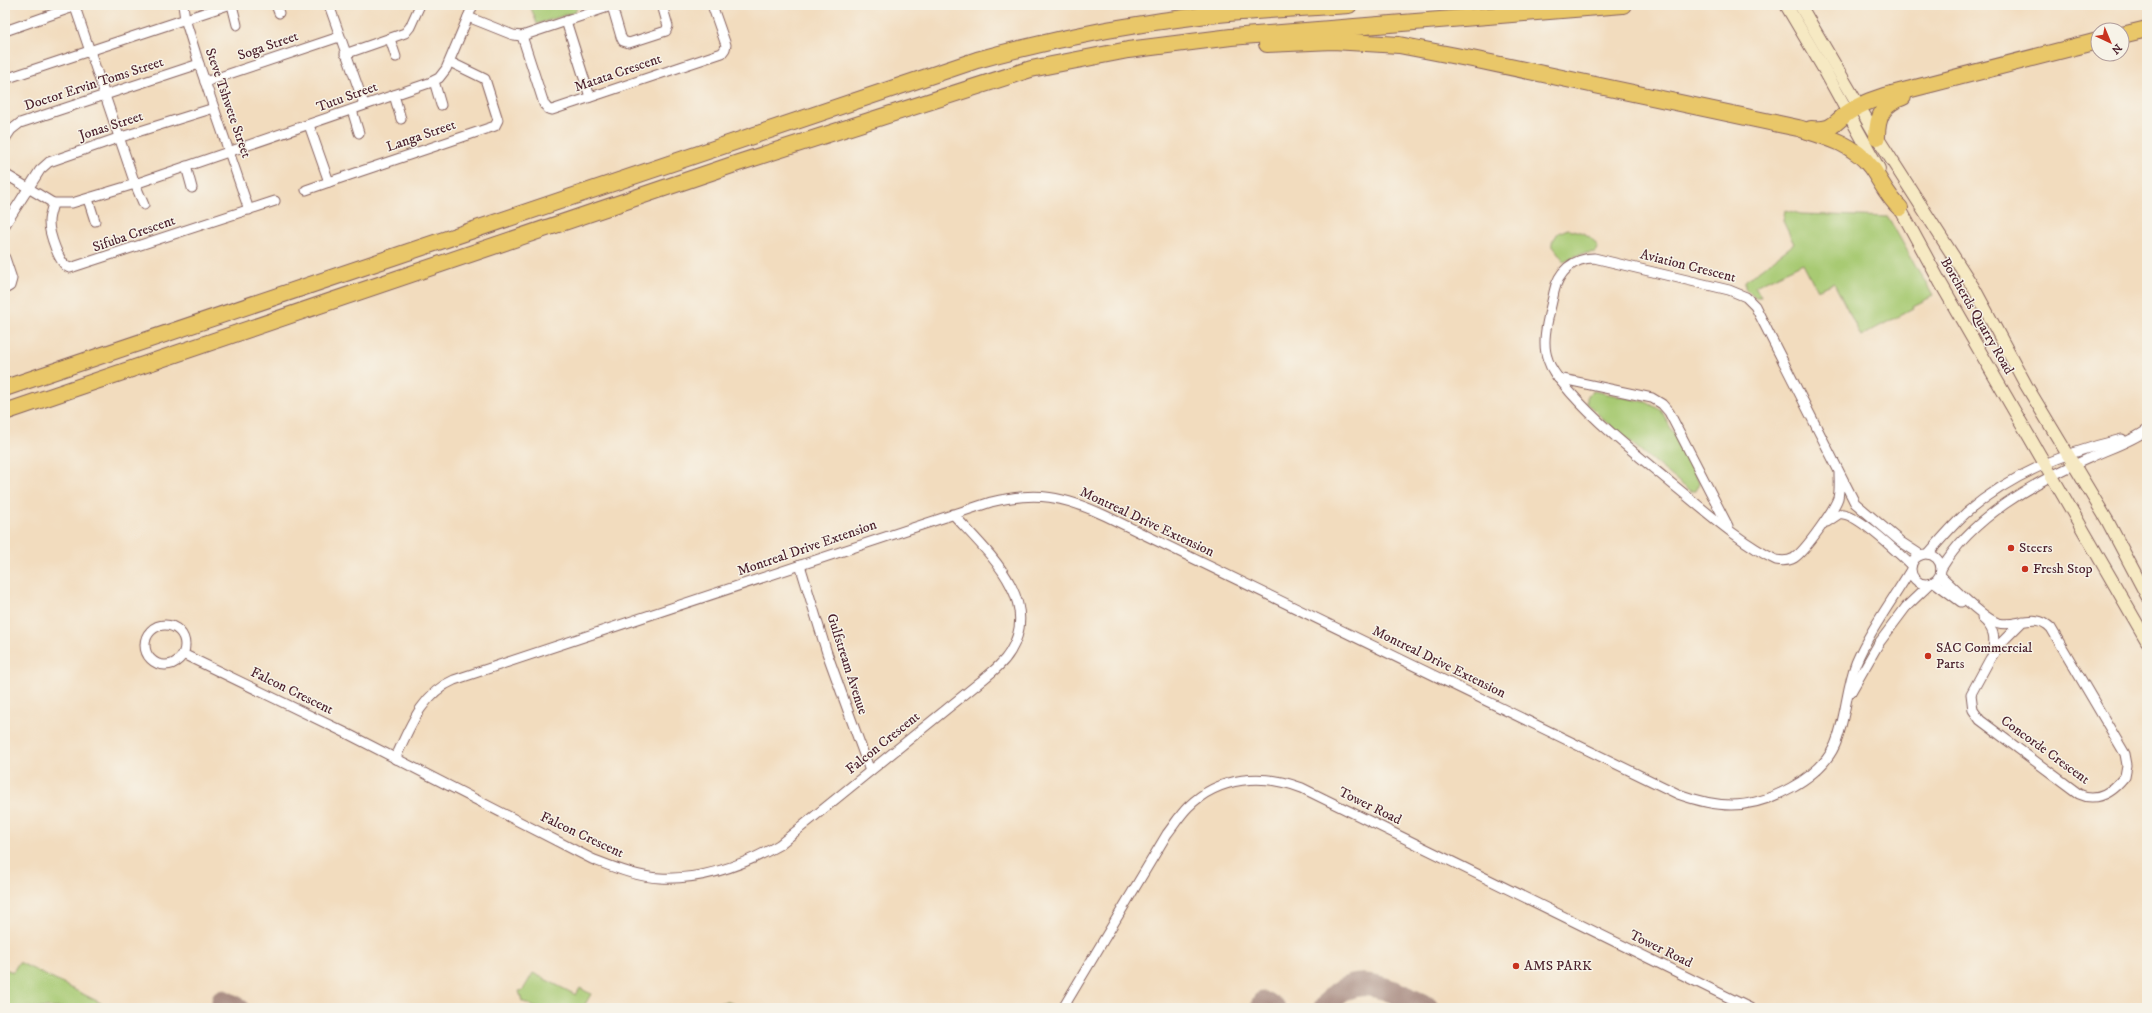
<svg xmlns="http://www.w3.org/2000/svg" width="2152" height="1013" font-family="'IM FELL DW Pica',serif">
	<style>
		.green { fill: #a8ca73; stroke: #79744f }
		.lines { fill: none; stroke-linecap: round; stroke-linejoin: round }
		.taxiway { stroke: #9e7e74; stroke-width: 23 }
		.street-casing { stroke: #85615e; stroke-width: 11 }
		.secondary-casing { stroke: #85615e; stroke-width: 14 }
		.highway-casing { stroke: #85615e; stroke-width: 18 }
		.street { stroke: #fff; stroke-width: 9 }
		.secondary { stroke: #f6e9c3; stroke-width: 12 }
		.highway { stroke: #e9c769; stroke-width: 16 }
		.poi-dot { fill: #c8321e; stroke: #f7f3e8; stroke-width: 1.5 }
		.labels { text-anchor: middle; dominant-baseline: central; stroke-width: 3; stroke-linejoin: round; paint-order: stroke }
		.street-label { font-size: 14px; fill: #4a1f2b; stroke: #f7f3e8 }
		.poi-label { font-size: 14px; fill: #4a1f2b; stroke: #f7f3e8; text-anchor: start }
	</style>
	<rect width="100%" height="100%" fill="#f7f3e8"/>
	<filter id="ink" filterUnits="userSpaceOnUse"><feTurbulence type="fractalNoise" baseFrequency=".025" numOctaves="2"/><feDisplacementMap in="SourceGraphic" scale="8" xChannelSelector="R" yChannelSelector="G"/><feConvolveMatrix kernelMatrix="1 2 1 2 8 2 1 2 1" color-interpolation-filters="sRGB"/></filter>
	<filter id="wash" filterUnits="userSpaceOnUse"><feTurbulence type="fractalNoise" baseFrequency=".012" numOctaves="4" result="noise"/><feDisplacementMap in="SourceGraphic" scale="16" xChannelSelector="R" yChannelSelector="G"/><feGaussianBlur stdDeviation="0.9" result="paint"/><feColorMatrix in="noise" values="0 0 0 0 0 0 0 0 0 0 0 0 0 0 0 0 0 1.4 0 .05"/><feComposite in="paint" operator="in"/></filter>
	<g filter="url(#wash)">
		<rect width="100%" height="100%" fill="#f2dcbe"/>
		<g class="green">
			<polygon points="530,5 576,5 577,8 575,12 537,24"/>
			<polygon points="1785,210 1801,214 1888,217 1933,296 1913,306 1914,308 1861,336 1834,283 1817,290 1803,263 1755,286 1761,297 1754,297 1745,288 1745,281 1794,244 1783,221"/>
			<path d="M1568,229C1581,232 1592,234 1598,248L1596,252L1580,254L1564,261L1552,245V242L1558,233Z"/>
			<polygon points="1594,391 1646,402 1661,410 1700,483 1696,491 1690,491 1607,423 1587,403 1587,395"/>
			<polygon points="19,962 111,1008 5,1008 5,969 13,972"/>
			<polygon points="533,973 576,995 580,988 591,994 583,1008 536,1008 522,1001 519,991 523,990"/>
			<polygon points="728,1002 745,1008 644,1008"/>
		</g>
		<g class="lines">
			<g class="taxiway">
				<polyline points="223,1001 237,1008"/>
				<polyline points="1263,1003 1274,1008"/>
				<path d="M1325,1008C1352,965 1394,992 1428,1008"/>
			</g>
		</g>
	</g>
	<g filter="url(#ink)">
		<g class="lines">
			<defs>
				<g id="street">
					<polyline points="183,5 185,19 199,64 249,210"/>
					<polyline points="232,5 237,25"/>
					<polyline points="276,5 279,13"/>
					<polyline points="329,5 364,104"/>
					<polyline points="612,6 621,37 623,41 629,43 666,31 668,26 662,5"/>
					<polyline points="75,7 135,184 144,205"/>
					<polyline points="468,17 513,35 522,36 614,5"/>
					<polyline points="566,21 590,97"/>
					<polyline points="5,31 79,5"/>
					<polyline points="522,36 544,104 548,109 552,110 722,53 725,49 726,45 712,5"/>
					<polyline points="390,39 396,57"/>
					<polyline points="345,54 405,33 410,27 420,5"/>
					<polyline points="5,79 228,5"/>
					<polyline points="434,81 441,105"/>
					<polyline points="205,82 339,37"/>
					<polyline points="394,95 401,119"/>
					<polyline points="352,110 359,133"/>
					<polyline points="309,125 329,182 495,126 498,120 485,79 450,62"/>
					<polyline points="5,139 11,130 20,123 199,64"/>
					<polyline points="186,166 192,188"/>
					<polyline points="5,174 53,203 72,203 135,184 429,83 439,78 446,69 473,5"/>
					<polyline points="306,190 329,182"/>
					<polyline points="88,199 95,221"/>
					<path d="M53,203C52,209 49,215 49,222C49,232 59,266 70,268L275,201"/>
					<polyline points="5,225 40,170 49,162 118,138 214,108"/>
					<polyline points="5,258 12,279 10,286 5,289"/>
					<polyline points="1558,378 1652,398 1662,404 1669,412 1728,526"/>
					<path d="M1839,473C1839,481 1840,489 1838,498C1834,510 1805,551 1794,558C1789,561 1782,561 1776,560C1740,543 1702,508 1671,483C1636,454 1600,426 1570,392C1562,382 1552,373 1548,360C1540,340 1550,313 1554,292C1558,272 1573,258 1594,258L1729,290L1746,297L1755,306L1855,503L1901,542L1921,555"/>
					<path d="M1827,522L1839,514C1855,511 1898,553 1911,565"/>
					<circle cx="1926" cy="569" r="15"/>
					<path d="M1928,554C1940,540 1952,526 1966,513C2010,475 2066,452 2122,439"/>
					<polyline points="800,565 827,653 870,771"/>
					<path d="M1941,569C1972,517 2033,483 2087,459C2107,449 2129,443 2147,430"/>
					<path d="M1940,575C1953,587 1982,618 1998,623C2017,628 2034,611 2051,628L2125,754L2127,765L2125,776C2113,791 2098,803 2079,794L1980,720L1973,710L1971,694L1990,659L2001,643L2023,621"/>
					<polyline points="1934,582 1961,602"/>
					<path d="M1982,618C1994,628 1996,638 1992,652"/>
					<circle cx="165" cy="645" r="20"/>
					<path d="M183,654L346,733L592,859C613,867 637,877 660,878C703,880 742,866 779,845L980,682C991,673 1003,664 1010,652C1043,599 985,550 953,514"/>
					<polyline points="1851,692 1879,643 1906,607 1930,584"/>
					<path d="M395,759C409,729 421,694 454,680L991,502C1036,491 1064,496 1106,516L1678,794C1695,800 1713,805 1731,805C1767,805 1820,779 1835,745C1846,719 1846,689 1856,663C1870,630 1892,601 1910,571"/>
					<path d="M1063,1008L1167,834C1174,825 1180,815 1188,807C1219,776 1263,773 1302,788L1750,1008"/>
				</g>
				<g id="secondary">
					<polyline points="1786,5 1825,71 1879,169"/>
					<polyline points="1800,5 1877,137 1975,290 2026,385 2107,520 2147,596"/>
					<polyline points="1896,201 1940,282 2147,641"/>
				</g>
				<g id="highway">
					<polyline points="2122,35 2147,29"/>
					<path d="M1267,44L1333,41L1399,45L1477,60L1798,128C1824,136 1853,143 1871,167C1881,181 1887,196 1900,208"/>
					<path d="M1811,129C1834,131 1833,123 1849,112C1860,104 1872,100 1884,96L2098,41"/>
					<path d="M1877,137C1877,116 1883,104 1903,97"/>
					<path d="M5,388L977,60C1053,39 1129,24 1207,15C1254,10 1302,8 1349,5"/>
					<polyline points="5,412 738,163 1031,69 1128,50 1231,37 1623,5"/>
				</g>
			</defs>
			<use href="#street" class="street-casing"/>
			<use href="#secondary" class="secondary-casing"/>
			<use href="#highway" class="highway-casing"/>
			<use href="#street" class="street"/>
			<use href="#secondary" class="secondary"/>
			<use href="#highway" class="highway"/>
		</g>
	</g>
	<g class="poi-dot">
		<circle cx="2011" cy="548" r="4"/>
		<circle cx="2025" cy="569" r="4"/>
		<circle cx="1928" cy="656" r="4"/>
		<circle cx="1516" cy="966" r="4"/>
	</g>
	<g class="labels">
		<g class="street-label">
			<text transform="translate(268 46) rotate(-19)">Soga Street</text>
			<text transform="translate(618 73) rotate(-19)">Matata Crescent</text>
			<text transform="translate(94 84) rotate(-18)">Doctor Ervin Toms Street</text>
			<text transform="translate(347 97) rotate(-20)">Tutu Street</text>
			<text transform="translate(228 103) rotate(71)">Steve Tshwete Street</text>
			<text transform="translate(111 126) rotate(-18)">Jonas Street</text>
			<text transform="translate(421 136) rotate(-19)">Langa Street</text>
			<text transform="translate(134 234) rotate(-19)">Sifuba Crescent</text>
			<text transform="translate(1688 266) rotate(14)">Aviation Crescent</text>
			<text transform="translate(1977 316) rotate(60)">Borcherds Quarry Road</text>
			<text transform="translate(1147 522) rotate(25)">Montreal Drive Extension</text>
			<text transform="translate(807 548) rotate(-19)">Montreal Drive Extension</text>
			<text transform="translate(1439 662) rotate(26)">Montreal Drive Extension</text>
			<text transform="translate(847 664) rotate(72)">Gulfstream Avenue</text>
			<text transform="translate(292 691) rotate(26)">Falcon Crescent</text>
			<text transform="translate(883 743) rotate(-39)">Falcon Crescent</text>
			<text transform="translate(2045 750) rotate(36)">Concorde Crescent</text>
			<text transform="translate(1370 806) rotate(26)">Tower Road</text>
			<text transform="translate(582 835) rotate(25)">Falcon Crescent</text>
			<text transform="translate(1661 949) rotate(26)">Tower Road</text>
		</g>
		<g class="poi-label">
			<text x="2019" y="548">Steers</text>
			<text x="2033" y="569">Fresh Stop</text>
			<text x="1936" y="648">SAC Commercial<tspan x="1936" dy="16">Parts</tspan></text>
			<text x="1524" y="966">AMS PARK</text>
		</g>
	</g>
	<rect width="2152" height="1013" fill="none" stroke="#f7f3e8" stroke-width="20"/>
	<g transform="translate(2110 42) rotate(136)"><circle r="19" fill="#f7f3e8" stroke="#b29e9c"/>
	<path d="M0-3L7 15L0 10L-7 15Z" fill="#c8321e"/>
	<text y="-6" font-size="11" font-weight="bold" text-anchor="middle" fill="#4a1f2b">N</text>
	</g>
</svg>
